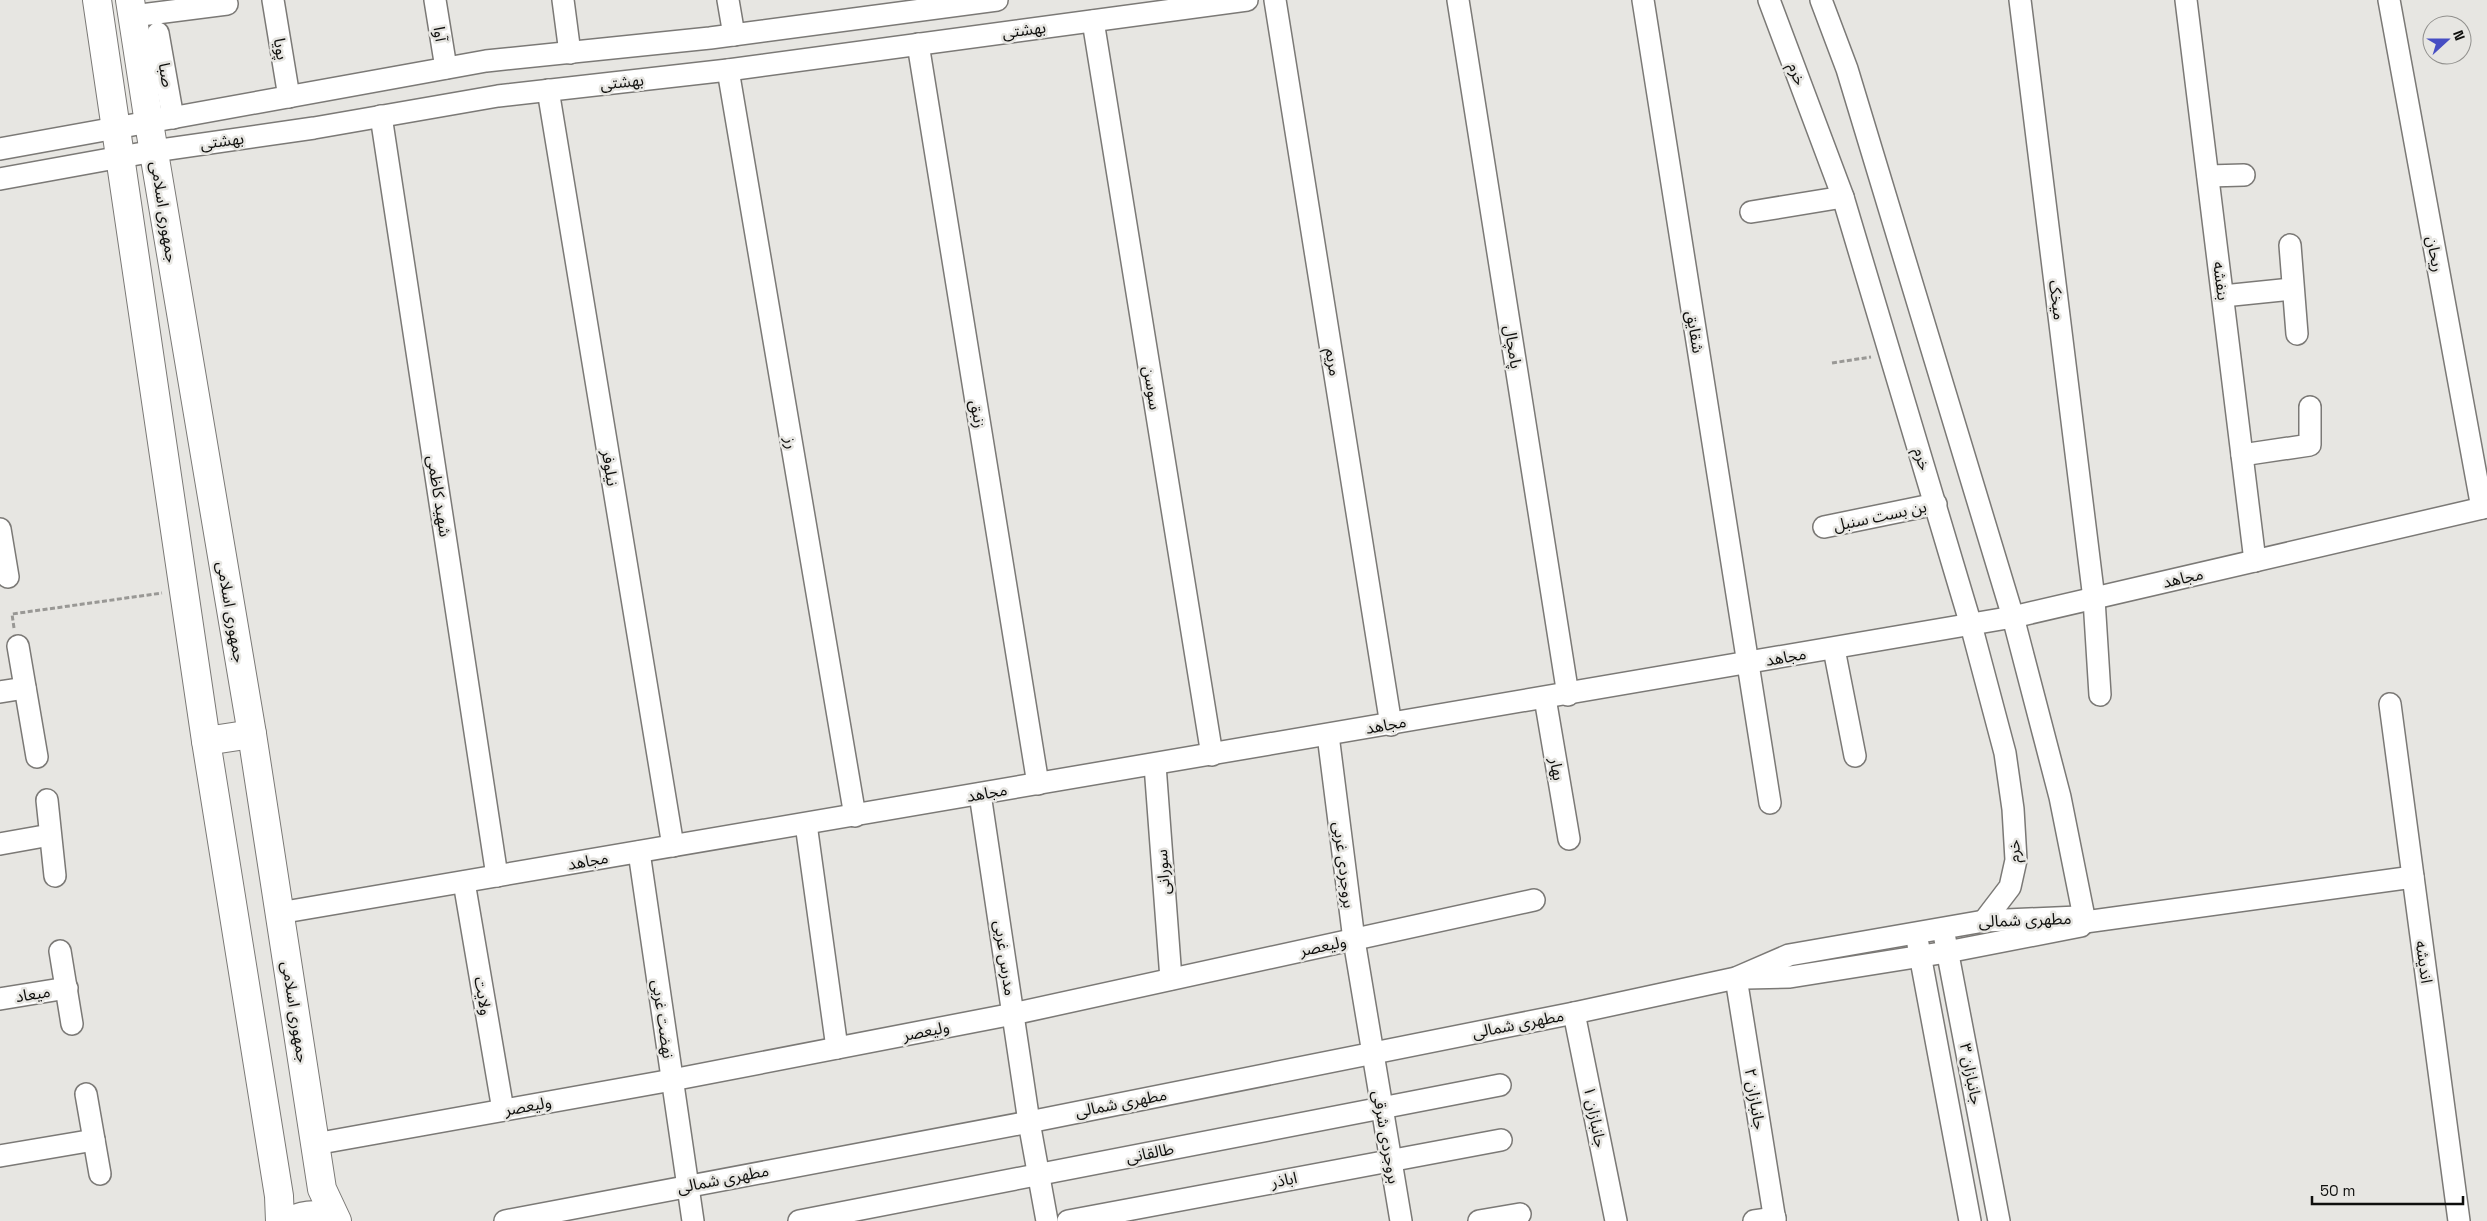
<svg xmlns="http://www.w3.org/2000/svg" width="2487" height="1221" font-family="'Space Grotesk','Noto Sans Arabic',sans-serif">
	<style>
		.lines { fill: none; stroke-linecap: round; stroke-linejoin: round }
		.minor-casing { stroke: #7b7976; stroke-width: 24 }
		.major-casing { stroke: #7b7976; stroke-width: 30 }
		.path { stroke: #999895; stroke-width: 3; stroke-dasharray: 5 2.5; stroke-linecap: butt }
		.minor { stroke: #fff; stroke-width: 21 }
		.major { stroke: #fff; stroke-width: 28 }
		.labels { text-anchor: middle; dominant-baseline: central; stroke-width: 5; stroke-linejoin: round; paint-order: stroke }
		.street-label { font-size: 16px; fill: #0f0f0d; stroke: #e7e6e2 }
	</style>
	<rect width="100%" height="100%" fill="#e7e6e2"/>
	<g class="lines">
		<defs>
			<g id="minor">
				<polyline points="273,0 289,97"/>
				<polyline points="435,0 446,68"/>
				<polyline points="563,0 570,53"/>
				<polyline points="728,0 734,35"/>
				<polyline points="1275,0 1391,725"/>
				<polyline points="1458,0 1568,695"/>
				<polyline points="1643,0 1770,803"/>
				<polyline points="1769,0 1843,197 1971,625 2005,753 2013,809 2016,860 2010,887 1984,921"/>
				<polyline points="1821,0 1847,69 2013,617 2060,797 2085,922"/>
				<polyline points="2020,0 2094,599 2100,695"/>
				<polyline points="2186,0 2255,561"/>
				<polyline points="2389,0 2482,508"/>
				<polyline points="133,16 227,4"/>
				<polyline points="1093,21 1212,755"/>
				<polyline points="158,33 173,118"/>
				<polyline points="918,44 1038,784"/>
				<polyline points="728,70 855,816"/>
				<polyline points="548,90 673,846"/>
				<polyline points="381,116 497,876"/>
				<polyline points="0,149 486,61 710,38 997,0"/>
				<polyline points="2208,176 2244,175"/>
				<polyline points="0,179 154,151 314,128 498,96 728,70 1247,0"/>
				<polyline points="1751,212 1843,197"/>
				<polyline points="2290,245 2297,334"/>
				<polyline points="2223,296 2292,289"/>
				<polyline points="2242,455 2310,445 2310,407"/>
				<polyline points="1824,527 1936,504"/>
				<polyline points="0,529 8,577"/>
				<polyline points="18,646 37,757"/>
				<polyline points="1834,649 1855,756"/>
				<polyline points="0,692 25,688"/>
				<polyline points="1545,698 1569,839"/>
				<polyline points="2390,704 2459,1221"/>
				<polyline points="1328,735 1354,940 1401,1221"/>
				<polyline points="1155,765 1171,979"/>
				<polyline points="980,794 1029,1122 1047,1221"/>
				<polyline points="47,800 55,876"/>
				<polyline points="806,824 837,1048"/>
				<polyline points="0,844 50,835"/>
				<polyline points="639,852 693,1221"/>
				<polyline points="464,882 503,1110"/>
				<polyline points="279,913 2013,617 2487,507"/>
				<polyline points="2085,922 2413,877"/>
				<polyline points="1945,939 1999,1221"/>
				<polyline points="1918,944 1970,1221"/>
				<polyline points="60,951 72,1024"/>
				<polyline points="1736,978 1775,1221"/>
				<polyline points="1746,978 1790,977 1947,952 2081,926"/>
				<polyline points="0,999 67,988"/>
				<polyline points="1574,1013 1616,1221"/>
				<polyline points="86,1094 100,1174"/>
				<polyline points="315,1144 672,1080 1013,1014 1534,900"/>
				<polyline points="0,1156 94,1140"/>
				<polyline points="505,1221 1029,1122 1574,1013 1736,978 1789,955 1984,921 2078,917 2085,922"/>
				<polyline points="799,1221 1500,1085"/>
				<polyline points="1068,1221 1501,1140"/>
				<polyline points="1479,1221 1520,1214"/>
				<polyline points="1754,1221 1775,1218"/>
			</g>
			<g id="major">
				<polyline points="97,0 206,741 279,1196 280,1221"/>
				<polyline points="130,0 149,123 252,734 322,1189 337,1221"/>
				<polyline points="206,741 252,734"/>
				<path d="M290,1221C305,1214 319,1212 334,1221"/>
			</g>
		</defs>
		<use href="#minor" class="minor-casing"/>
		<use href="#major" class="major-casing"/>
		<g class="path">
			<polyline points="1832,363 1871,357"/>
			<polyline points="14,628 12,614 162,593"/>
		</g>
		<use href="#minor" class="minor"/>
		<use href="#major" class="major"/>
	</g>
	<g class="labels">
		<g class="street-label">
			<text transform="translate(1024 30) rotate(-8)">بهشتی</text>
			<text transform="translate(440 34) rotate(81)">آوا</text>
			<text transform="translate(281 49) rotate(81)">پویا</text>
			<text transform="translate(1797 74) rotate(69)">خرم</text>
			<text transform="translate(166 75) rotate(80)">صبا</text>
			<text transform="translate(622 82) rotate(-6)">بهشتی</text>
			<text transform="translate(222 141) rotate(-8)">بهشتی</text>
			<text transform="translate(164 212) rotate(81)">جمهوری اسلامی</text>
			<text transform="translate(2435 254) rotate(80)">ریحان</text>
			<text transform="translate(2221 281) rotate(83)">بنفشه</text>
			<text transform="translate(2057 300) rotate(83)">میخک</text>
			<text transform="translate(1695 332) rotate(81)">شقایق</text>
			<text transform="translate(1513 347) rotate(81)">پامچال</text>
			<text transform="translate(1333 362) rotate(81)">مریم</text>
			<text transform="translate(1152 388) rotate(81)">سوسن</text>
			<text transform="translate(978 414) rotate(81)">زنبق</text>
			<text transform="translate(791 443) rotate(80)">رز</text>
			<text transform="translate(1922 459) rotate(73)">خرم</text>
			<text transform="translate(610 468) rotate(81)">نیلوفر</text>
			<text transform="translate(439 496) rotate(81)">شهید کاظمی</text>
			<text transform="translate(1880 516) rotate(-12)">بن بست سنبل</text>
			<text transform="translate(2183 578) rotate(-13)">مجاهد</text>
			<text transform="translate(231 612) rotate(80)">جمهوری اسلامی</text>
			<text transform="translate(1786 657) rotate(-10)">مجاهد</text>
			<text transform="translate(1386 725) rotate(-10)">مجاهد</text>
			<text transform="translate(1557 769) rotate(80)">بهار</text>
			<text transform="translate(987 793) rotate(-10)">مجاهد</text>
			<text transform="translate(2014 851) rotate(-89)">خرم</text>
			<text transform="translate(588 861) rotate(-10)">مجاهد</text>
			<text transform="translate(1344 865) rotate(83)">بروجردی غربی</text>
			<text transform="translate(1163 872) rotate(-94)">سورانی</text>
			<text transform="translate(2025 920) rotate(-2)">مطهری شمالی</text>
			<text transform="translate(1323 946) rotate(-12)">ولیعصر</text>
			<text transform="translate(1005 958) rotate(82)">مدرس غربی</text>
			<text transform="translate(2424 962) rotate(82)">اندیشه</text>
			<text transform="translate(33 994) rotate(-9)">میعاد</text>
			<text transform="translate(483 996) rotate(80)">ولایت</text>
			<text transform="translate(295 1012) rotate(81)">جمهوری اسلامی</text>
			<text transform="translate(663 1019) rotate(82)">نهضت غربی</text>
			<text transform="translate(1518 1024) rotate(-11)">مطهری شمالی</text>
			<text transform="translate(926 1031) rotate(-11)">ولیعصر</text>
			<text transform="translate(1971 1074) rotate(79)">جانبازان ۳</text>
			<text transform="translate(1755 1099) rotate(81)">جانبازان ۲</text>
			<text transform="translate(1121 1103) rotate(-11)">مطهری شمالی</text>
			<text transform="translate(528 1106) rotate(-10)">ولیعصر</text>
			<text transform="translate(1595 1117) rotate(79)">جانبازان ۱</text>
			<text transform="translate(1386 1137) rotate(80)">بروجردی شرقی</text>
			<text transform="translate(1150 1153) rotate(-11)">طالقانی</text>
			<text transform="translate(723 1179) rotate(-11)">مطهری شمالی</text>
			<text transform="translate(1284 1180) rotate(-11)">اباذر</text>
		</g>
	</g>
	<g transform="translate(2447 40) rotate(69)"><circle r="24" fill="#e7e6e2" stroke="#91908d"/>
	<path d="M0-4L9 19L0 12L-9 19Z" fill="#474ec3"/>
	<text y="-8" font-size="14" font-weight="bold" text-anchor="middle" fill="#0f0f0d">N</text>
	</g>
	<path d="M2312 1196v8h151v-8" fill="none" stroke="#0f0f0d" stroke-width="2.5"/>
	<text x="2320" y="1196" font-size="15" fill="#0f0f0d" stroke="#e7e6e2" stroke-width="4" paint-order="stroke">50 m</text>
</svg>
